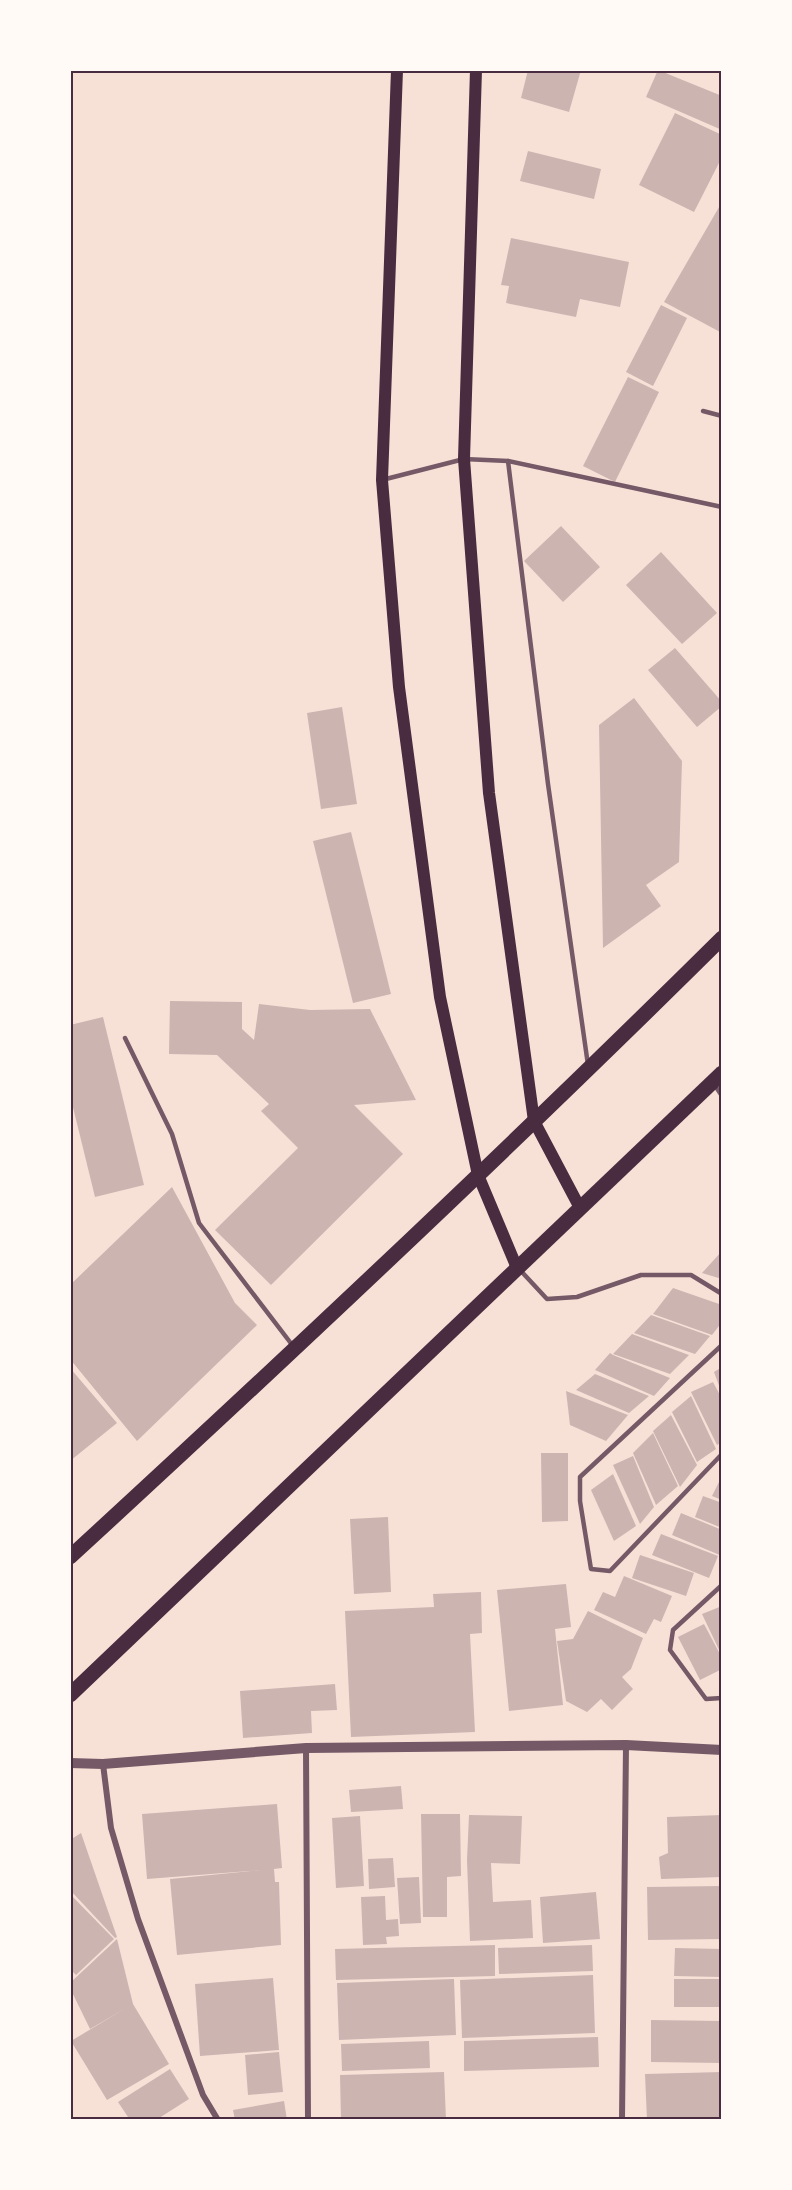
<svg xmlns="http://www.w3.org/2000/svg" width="792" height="2190" font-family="'Open Sans',sans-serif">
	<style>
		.building { fill: #ccb4b1 }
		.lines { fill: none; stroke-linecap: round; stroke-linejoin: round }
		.service { stroke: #755966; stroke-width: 4.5 }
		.minor { stroke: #755966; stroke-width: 6 }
		.tertiary { stroke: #755966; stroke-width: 10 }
		.secondary { stroke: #4a2c40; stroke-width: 12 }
		.primary { stroke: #4a2c40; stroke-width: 15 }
		.neatline { fill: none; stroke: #4a2c40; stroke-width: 2 }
	</style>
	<rect width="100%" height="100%" fill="#f7e1d7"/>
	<g class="building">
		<polygon points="528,70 581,70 569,112 521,98"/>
		<polygon points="658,70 722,96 722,130 646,97"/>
		<polygon points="675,113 722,135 722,157 694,212 639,185"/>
		<polygon points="528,151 601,169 594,199 520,181"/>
		<polygon points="722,202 722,333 664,302"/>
		<polygon points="511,238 629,262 620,307 580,299 576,317 506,303 509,286 501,285"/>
		<polygon points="661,305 687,318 653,386 626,372"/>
		<polygon points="628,377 659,392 615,482 583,466"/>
		<polygon points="561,526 600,567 563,602 524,561"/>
		<polygon points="661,552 717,613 682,644 626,585"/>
		<polygon points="675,648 722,702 722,706 697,727 648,670"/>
		<polygon points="634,698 682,761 679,862 646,885 661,906 603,948 599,725"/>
		<polygon points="342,707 357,804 321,809 307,713"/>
		<polygon points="351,832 391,994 353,1003 313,841"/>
		<polygon points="170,1001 242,1002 242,1029 254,1040 259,1004 310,1010 370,1009 416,1100 354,1105 403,1154 271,1285 215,1230 298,1148 261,1111 269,1104 217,1055 169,1054"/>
		<polygon points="103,1017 144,1185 95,1197 70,1095 70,1025"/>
		<polygon points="172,1187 235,1303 257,1325 137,1441 70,1359 70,1285"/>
		<polygon points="722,1251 722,1279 702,1273"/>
		<polygon points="673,1288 722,1305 722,1322 712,1335 653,1314"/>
		<polygon points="651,1315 710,1336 695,1354 634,1333"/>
		<polygon points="632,1334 689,1355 670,1374 613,1354"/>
		<polygon points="610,1353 613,1355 670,1378 654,1396 595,1370"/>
		<polygon points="722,1367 722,1391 721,1391 714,1372"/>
		<polygon points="70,1368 117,1423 70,1461"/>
		<polygon points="595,1374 649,1396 629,1413 576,1390"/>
		<polygon points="713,1382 722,1399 722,1442 717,1445 691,1392"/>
		<polygon points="566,1391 628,1415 606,1441 570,1425"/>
		<polygon points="691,1396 716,1449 697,1462 672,1412"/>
		<polygon points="671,1415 697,1465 680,1487 653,1431"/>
		<polygon points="653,1433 678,1486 656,1505 633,1453"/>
		<polygon points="541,1453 568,1453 568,1521 542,1522"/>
		<polygon points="633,1456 654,1507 640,1524 613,1465"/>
		<polygon points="613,1474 636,1526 614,1541 591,1490"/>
		<polygon points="722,1476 722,1500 712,1496"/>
		<polygon points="703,1496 722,1503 722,1528 695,1517"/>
		<polygon points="681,1513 722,1530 722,1556 672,1535"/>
		<polygon points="388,1517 391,1592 354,1594 350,1519"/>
		<polygon points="661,1534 718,1556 709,1578 652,1555"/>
		<polygon points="640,1555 694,1573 686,1596 632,1578"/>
		<polygon points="624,1576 672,1596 661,1622 654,1619 646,1634 594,1610 603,1592 615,1597"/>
		<polygon points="566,1584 571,1627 555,1629 563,1705 509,1711 497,1590"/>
		<polygon points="481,1592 482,1633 470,1634 475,1732 351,1737 345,1611 434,1607 433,1594"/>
		<polygon points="722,1606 722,1656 702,1614"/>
		<polygon points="588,1611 643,1638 631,1669 622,1677 633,1689 612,1710 601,1699 587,1712 566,1701 557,1641 573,1639"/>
		<polygon points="704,1624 722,1658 722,1669 700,1680 678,1637"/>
		<polygon points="335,1684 337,1710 311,1711 312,1733 243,1738 240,1691"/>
		<polygon points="401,1786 403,1809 351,1812 349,1790"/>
		<polygon points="277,1804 282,1868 274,1869 275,1882 279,1882 281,1945 177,1955 170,1879 261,1870 147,1879 142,1814"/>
		<polygon points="421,1814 460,1814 461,1876 447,1877 447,1917 423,1917"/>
		<polygon points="469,1815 522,1816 520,1864 491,1863 493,1902 531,1900 533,1938 470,1941 467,1860"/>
		<polygon points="722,1815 722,1877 661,1879 659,1857 668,1853 667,1817"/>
		<polygon points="360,1816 364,1886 336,1888 332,1818"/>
		<polygon points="81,1833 117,1937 115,1938 70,1890 70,1840"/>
		<polygon points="393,1858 395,1887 369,1889 368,1859"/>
		<polygon points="419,1877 421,1923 400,1924 397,1878"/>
		<polygon points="722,1886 722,1939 648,1940 647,1887"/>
		<polygon points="596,1892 600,1939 543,1943 540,1897"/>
		<polygon points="70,1894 114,1939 76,1975 70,1969"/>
		<polygon points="385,1896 386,1920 398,1919 399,1936 386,1937 387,1944 363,1945 361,1897"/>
		<polygon points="117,1939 133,2004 169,2064 107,2100 71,2041 126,2008 90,2029 70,1988 70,1983"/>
		<polygon points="495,1945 495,1976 336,1980 335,1949"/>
		<polygon points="592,1945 593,1971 499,1974 498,1948"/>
		<polygon points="675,1948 722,1949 722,1977 674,1976"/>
		<polygon points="593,1975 595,2033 462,2038 460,1980"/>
		<polygon points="273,1978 279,2050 200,2056 195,1984"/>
		<polygon points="454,1979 456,2035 339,2040 337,1983"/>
		<rect x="674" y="1979" width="48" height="28"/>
		<polygon points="651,2020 722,2021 722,2063 651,2062"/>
		<polygon points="598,2037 599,2067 464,2071 464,2041"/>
		<polygon points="429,2041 430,2068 342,2071 341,2044"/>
		<polygon points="279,2052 283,2092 248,2095 245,2055"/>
		<polygon points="170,2069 189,2099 156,2120 130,2120 118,2102"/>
		<polygon points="444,2072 446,2120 341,2120 340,2075"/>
		<polygon points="722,2072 722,2120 647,2120 645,2074"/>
		<polygon points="284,2101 287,2120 235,2120 233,2110"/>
	</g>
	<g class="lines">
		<g class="service">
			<polyline points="703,411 722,416"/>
			<polyline points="508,461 548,784 588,1065"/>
			<polyline points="382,480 464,459 508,461 722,507"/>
			<polyline points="125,1038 172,1134 199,1223 293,1346"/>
			<polyline points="714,1084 722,1096"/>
			<polyline points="520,1270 547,1299 577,1297 641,1275 691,1275 722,1294"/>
			<polyline points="722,1345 580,1477 580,1501 591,1569 610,1571 722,1454"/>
			<polyline points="722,1585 673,1630 670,1650 706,1699 722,1698"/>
		</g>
		<g class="minor">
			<polyline points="306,1748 308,2120"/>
			<polyline points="103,1764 111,1828 138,1919 203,2095 218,2120"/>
			<polyline points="622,2120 626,1745"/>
		</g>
		<polyline class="tertiary" points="70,1763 103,1764 306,1748 626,1745 722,1750"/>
		<g class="secondary">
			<polyline points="397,70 382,480 399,687 440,997 478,1175 517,1268"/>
			<polyline points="476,70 464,459 489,793 534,1121 580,1208"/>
		</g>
		<g class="primary">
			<path d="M70,1557C291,1354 509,1149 722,938"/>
			<polyline points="70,1695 722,1073"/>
		</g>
	</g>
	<rect width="792" height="2190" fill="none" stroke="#fffaf5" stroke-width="144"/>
	<rect x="72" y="72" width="648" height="2046" class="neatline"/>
</svg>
